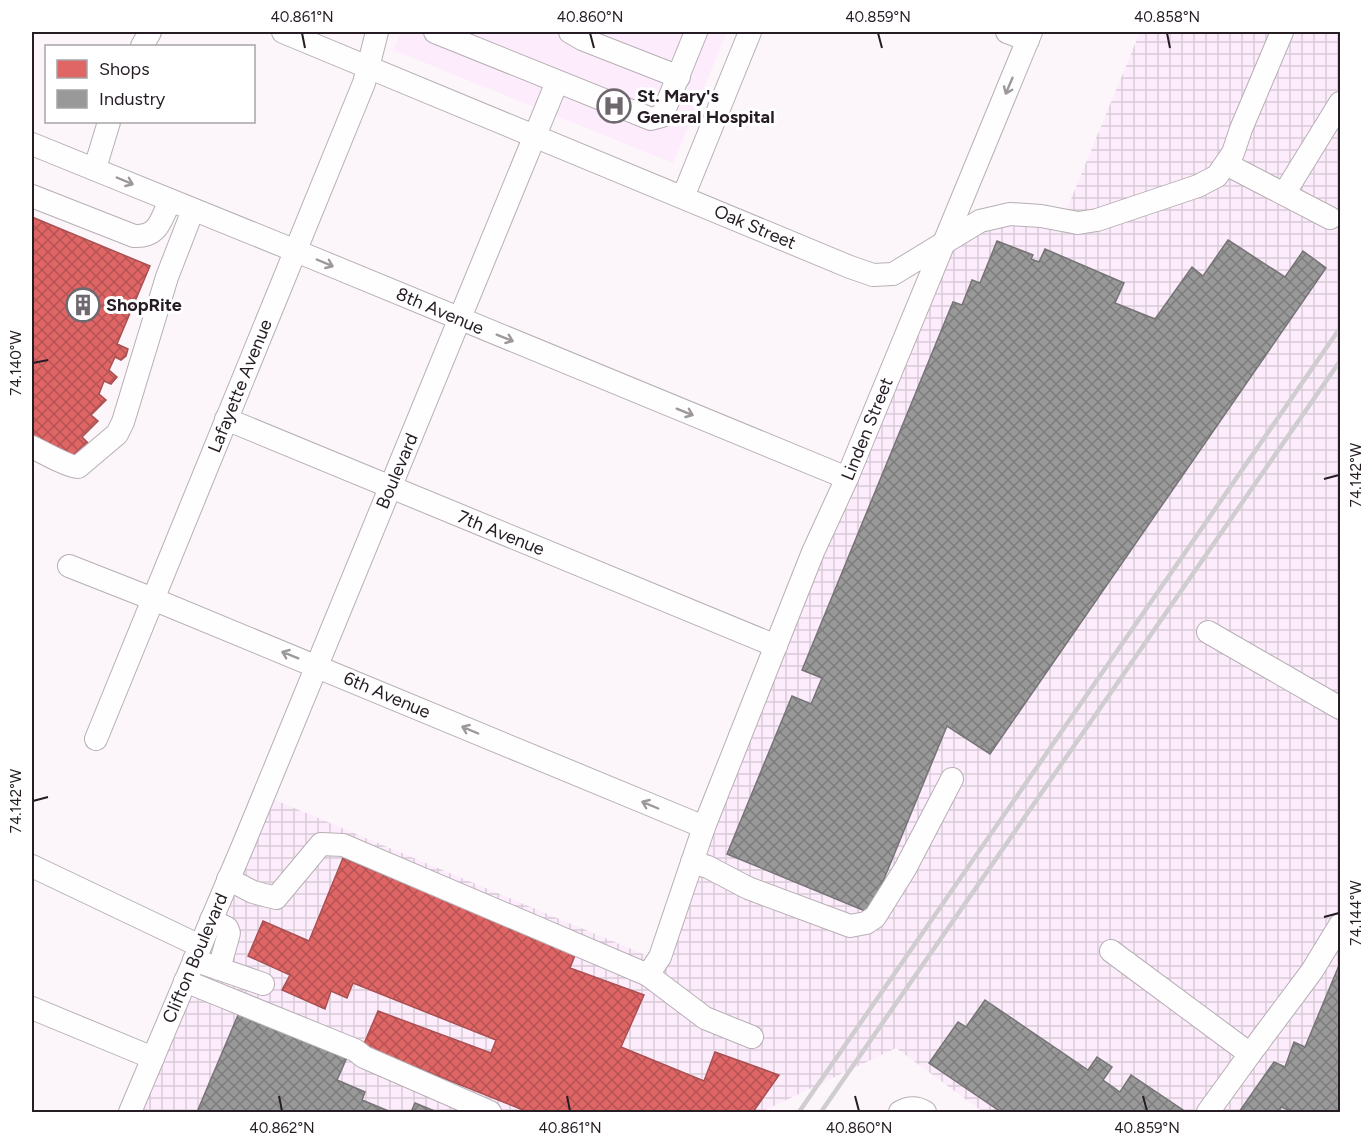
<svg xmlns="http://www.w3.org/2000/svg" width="1372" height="1144" font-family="Figtree,sans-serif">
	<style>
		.built { fill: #fdedfc }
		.industrial { fill: url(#industrial-grid) }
		.shops { fill: url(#shops-cross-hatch); stroke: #a85052; stroke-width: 1.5 }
		.industry { fill: url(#industry-cross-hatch); stroke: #767476; stroke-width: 1.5 }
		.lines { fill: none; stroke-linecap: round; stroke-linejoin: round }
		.minor-casing { stroke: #b6afb5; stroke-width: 24 }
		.minor { stroke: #fffefe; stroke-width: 22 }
		.rail { stroke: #d0cdd0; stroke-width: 4.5 }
		.oneway { stroke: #9d989c }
		.ticks { fill: none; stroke: #251c24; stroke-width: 2 }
		.labels { text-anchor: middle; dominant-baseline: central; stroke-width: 6; stroke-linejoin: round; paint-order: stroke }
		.poi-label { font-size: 18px; font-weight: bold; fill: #251c24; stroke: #fff; text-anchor: start }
		.street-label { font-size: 18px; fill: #251c24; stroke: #fff }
		.neatline { fill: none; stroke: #251c24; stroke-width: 2 }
		.ticks-label { font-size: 15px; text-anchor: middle; fill: #251c24 }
	</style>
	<defs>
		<pattern id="industrial-grid" width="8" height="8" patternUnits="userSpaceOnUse" patternTransform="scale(1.5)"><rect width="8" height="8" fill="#fdedfc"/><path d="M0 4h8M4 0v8" fill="none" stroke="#d9cbd8"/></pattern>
		<pattern id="shops-cross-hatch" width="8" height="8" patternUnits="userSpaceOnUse" patternTransform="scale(1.5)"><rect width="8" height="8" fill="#e06666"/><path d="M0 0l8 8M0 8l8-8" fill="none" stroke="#b55354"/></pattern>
		<pattern id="industry-cross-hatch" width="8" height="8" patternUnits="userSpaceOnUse" patternTransform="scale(1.5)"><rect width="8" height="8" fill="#999"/><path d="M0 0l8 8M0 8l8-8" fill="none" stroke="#7d7c7d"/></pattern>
	</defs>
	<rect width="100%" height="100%" fill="#fcf6fb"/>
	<polygon class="built" points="401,32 727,32 673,163 393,50"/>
	<polygon class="industrial" points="1140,32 1340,32 1340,1112 983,1112 896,1048 761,1112 130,1112 263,795 648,956 948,232 1066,211"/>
	<g class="shops">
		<polygon points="32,217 150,266 117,344 128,349 126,356 121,360 115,357 109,370 117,377 111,384 104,381 99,394 106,400 91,415 98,421 82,437 88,443 73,459 32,441"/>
		<polygon points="343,858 576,953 570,968 644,995 621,1047 704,1081 715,1052 779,1075 753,1112 528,1112 363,1046 378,1011 491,1053 496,1040 353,983 347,998 331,991 325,1009 282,990 290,975 248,956 263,921 309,941"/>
	</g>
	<g class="industry">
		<polygon points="1228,240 1285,277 1303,251 1326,268 990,754 947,726 870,913 727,854 792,696 811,704 822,678 802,670 953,302 962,305 972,280 980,283 997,241 1033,255 1031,259 1039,262 1045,249 1124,283 1115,303 1155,319 1192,267 1203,276"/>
		<polygon points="1340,963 1340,1112 1294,1112 1281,1107 1279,1112 1239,1112 1274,1062 1285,1067 1294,1042 1305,1047"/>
		<polygon points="985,1000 1088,1070 1097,1057 1112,1067 1103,1080 1120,1092 1131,1075 1186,1112 1001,1112 929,1063 958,1022 966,1027"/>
		<polygon points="241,1008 349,1053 337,1080 365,1092 362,1100 391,1112 197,1112"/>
		<polygon points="415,1103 437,1112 411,1112"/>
	</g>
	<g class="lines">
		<defs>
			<g id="minor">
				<polyline points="283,32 850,267 873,275 893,274 980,221 1010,214 1041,216 1078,223 1097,220 1198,186 1217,176 1233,153 1241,129 1282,32"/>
				<polyline points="435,32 651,119 662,116 696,32"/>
				<polyline points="570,32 582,39 679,77"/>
				<polyline points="1007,32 1028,40"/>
				<polyline points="142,46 150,32"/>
				<polyline points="32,144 296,251 847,478"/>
				<polyline points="1226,164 1330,218"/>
				<polyline points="95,168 109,122"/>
				<polyline points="1284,194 1340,103"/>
				<path d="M32,196L134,236C159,237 160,221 170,201"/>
				<polyline points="683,197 750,32"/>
				<polyline points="226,419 776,646"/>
				<path d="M32,447C42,452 69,467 78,467L117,434L123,422L167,277L193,210"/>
				<polyline points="69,566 153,599 704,827"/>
				<polyline points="1208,632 1340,708"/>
				<polyline points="96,739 364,83 377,32"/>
				<polyline points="692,862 708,867 748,888 850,926 866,923 875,917 905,869 952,779"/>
				<polyline points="32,866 200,946"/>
				<polyline points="228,879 253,892 276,898 321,844 343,845 648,975 705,1018 752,1037"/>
				<polyline points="211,920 227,928 229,933 219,969"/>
				<polyline points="1111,951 1250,1054 1312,971 1340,925"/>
				<polyline points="194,960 263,984"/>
				<polyline points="648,975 660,957 704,827 813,552 847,478 1031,32"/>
				<polyline points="185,981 355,1050 364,1057 490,1112"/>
				<polyline points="32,1008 153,1058"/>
				<polyline points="130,1112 244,843 557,82"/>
				<path d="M900,1112C909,1107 917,1107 925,1112"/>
				<polyline points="1208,1112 1250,1054"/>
			</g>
		</defs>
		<use href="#minor" class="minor-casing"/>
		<use href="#minor" class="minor"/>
		<g class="rail">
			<polyline points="799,1112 1340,328"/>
			<polyline points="821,1112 1340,361"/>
		</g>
	</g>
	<defs><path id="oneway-shaft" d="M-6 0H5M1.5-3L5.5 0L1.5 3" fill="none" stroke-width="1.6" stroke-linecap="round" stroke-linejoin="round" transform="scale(1.5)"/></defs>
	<g class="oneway">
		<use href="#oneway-shaft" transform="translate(1009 86) rotate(113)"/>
		<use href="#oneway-shaft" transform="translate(125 181) rotate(23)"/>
		<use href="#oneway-shaft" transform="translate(325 263) rotate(23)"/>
		<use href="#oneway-shaft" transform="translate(505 338) rotate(22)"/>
		<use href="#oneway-shaft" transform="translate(685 412) rotate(22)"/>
		<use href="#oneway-shaft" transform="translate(290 655) rotate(-158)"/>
		<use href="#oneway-shaft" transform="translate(470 730) rotate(-157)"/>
		<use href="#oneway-shaft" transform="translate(650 805) rotate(-157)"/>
	</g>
	<path class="ticks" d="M302,33L305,48M590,33L594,48M878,33L882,48M1167,33L1170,48M33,363L48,360M1324,479L1339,475M33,801L48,797M1324,917L1339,913M279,1096L282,1111M567,1096L570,1111M855,1096L859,1111M1143,1096L1147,1111"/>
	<defs>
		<symbol id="hospital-ring" viewBox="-11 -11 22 22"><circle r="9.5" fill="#fff" stroke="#70686f" stroke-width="1.5"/><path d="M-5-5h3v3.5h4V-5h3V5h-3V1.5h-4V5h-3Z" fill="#70686f"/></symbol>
		<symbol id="building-ring" viewBox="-11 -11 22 22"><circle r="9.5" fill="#fff" stroke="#70686f" stroke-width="1.5"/><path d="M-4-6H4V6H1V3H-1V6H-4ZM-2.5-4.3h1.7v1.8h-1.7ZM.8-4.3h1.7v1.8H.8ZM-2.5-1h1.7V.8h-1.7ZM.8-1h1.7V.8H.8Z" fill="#70686f"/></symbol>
	</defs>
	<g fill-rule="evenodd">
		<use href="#hospital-ring" x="595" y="87" width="38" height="38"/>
		<use href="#building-ring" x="64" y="286" width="38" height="38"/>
	</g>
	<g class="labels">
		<g class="poi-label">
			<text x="637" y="96">St. Mary's<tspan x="637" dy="21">General Hospital</tspan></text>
			<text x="106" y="305">ShopRite</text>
		</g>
		<g class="street-label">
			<text transform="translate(755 227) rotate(23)">Oak Street</text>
			<text transform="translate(440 311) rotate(23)">8th Avenue</text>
			<text transform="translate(240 386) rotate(-68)">Lafayette Avenue</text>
			<text transform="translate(867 429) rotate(-68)">Linden Street</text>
			<text transform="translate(397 471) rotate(-67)">Boulevard</text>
			<text transform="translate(501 533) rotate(22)">7th Avenue</text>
			<text transform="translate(387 695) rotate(23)">6th Avenue</text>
			<text transform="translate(195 958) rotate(-67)">Clifton Boulevard</text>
		</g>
	</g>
	<rect width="1372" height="1144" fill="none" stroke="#ffffff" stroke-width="66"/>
	<rect x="45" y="45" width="210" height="78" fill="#ffffff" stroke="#a8a4a7" stroke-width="1.5"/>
	<rect x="57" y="60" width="30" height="18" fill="#e06666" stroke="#a8a4a7" stroke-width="1.5"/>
	<text x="99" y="75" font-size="18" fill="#251c24">Shops</text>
	<rect x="57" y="90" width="30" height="18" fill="#999999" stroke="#a8a4a7" stroke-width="1.5"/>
	<text x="99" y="105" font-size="18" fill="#251c24">Industry</text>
	<rect x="33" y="33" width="1306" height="1078" class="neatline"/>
	<g class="ticks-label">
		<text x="302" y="22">40.861°N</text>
		<text x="590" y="22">40.860°N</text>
		<text x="878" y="22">40.859°N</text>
		<text x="1167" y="22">40.858°N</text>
		<text transform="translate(16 363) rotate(-90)" y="5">74.140°W</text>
		<text transform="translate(1356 475) rotate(-90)" y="5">74.142°W</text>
		<text transform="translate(16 801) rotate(-90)" y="5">74.142°W</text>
		<text transform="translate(1356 913) rotate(-90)" y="5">74.144°W</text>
		<text x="282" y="1133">40.862°N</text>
		<text x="570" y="1133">40.861°N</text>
		<text x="859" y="1133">40.860°N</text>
		<text x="1147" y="1133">40.859°N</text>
	</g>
</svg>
